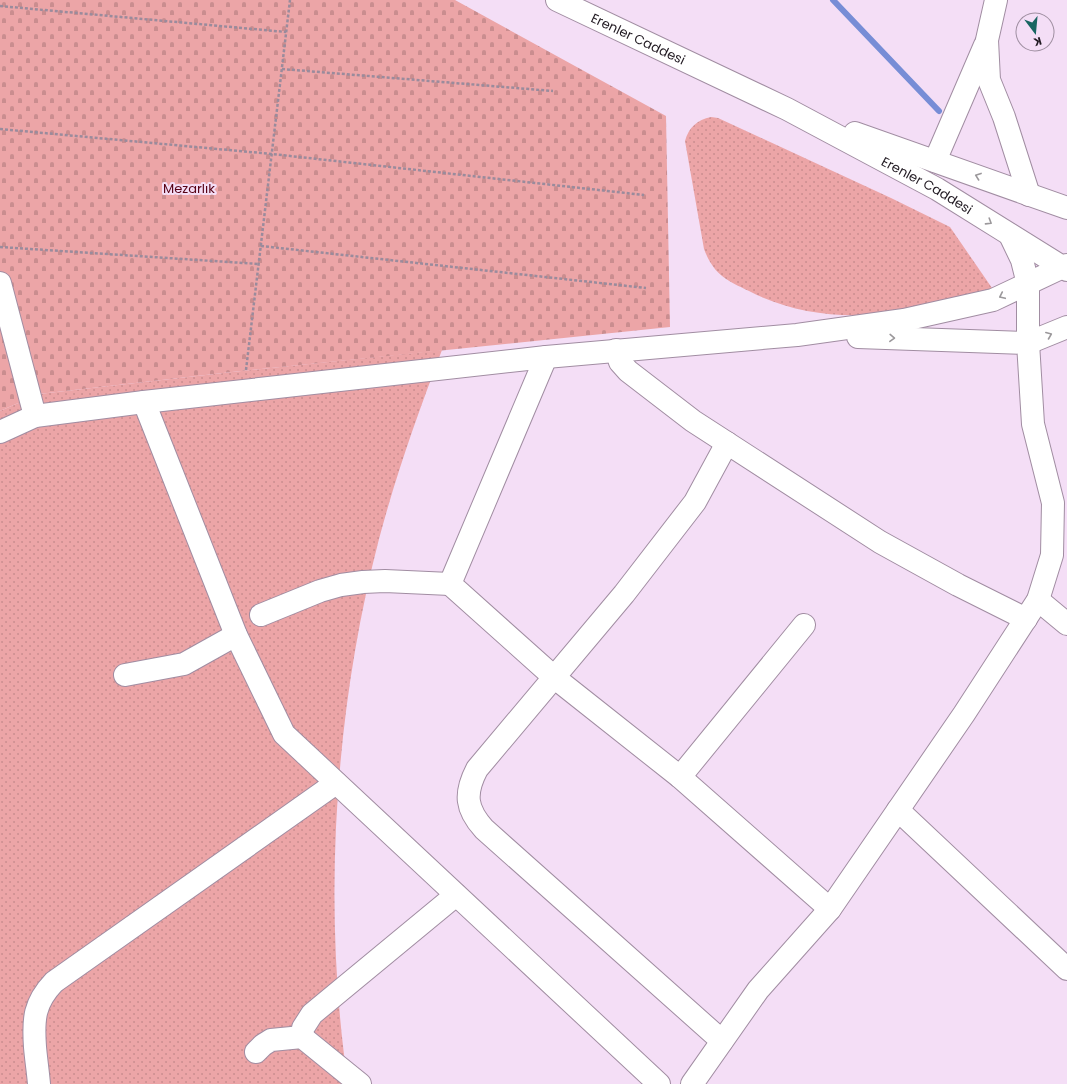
<svg xmlns="http://www.w3.org/2000/svg" width="1067" height="1084" font-family="Poppins,sans-serif">
	<style>
		.grass { fill: url(#grass-dots) }
		.cemetery { fill: url(#cemetery-stones) }
		.lines { fill: none; stroke-linecap: round; stroke-linejoin: round }
		.stream { stroke: #778dd6; stroke-width: 6 }
		.minor-casing { stroke: #a18da2; stroke-width: 24 }
		.major-casing { stroke: #a18da2; stroke-width: 24 }
		.path { stroke: #9a8b9c; stroke-width: 2.5; stroke-dasharray: 3 2; stroke-linecap: butt }
		.minor { stroke: #fff; stroke-width: 22 }
		.major { stroke: #fff; stroke-width: 22 }
		.oneway { stroke: #9b989b }
		.labels { text-anchor: middle; dominant-baseline: central; stroke-width: 4; stroke-linejoin: round; paint-order: stroke }
		.street-label { font-size: 13px; fill: #201921; stroke: #f4def6 }
		.park-label { font-size: 13px; fill: #570316; stroke: #f4def6 }
	</style>
	<defs>
		<pattern id="grass-dots" width="8" height="8" patternUnits="userSpaceOnUse"><rect width="8" height="8" fill="#eca5a7"/><path d="M2 2h.1M6 6h.1" fill="none" stroke="#ca8d8f" stroke-width="1.8" stroke-linecap="round"/></pattern>
		<pattern id="cemetery-stones" width="16" height="16" patternUnits="userSpaceOnUse"><rect width="16" height="16" fill="#eca5a7"/><path d="M2 7V4a2 2 0 0 1 4 0v3zM10 15v-3a2 2 0 0 1 4 0v3z" fill="#ca8d8f"/></pattern>
	</defs>
	<rect width="100%" height="100%" fill="#f4def6"/>
	<g class="grass">
		<path d="M711,117L718,118L891,198L950,227L992,288C980,292 967,297 954,300C940,303 926,305 912,308C901,310 890,312 879,314C835,318 789,312 749,291C726,280 714,275 704,249L685,141C689,127 697,120 711,117Z"/>
		<path d="M442,350C418,413 396,475 379,539C334,712 322,908 348,1084H0V411L39,394L232,372Z"/>
	</g>
	<polygon class="cemetery" points="0,0 455,0 666,116 670,327 232,372 39,394 0,411"/>
	<g class="lines">
		<polyline class="stream" points="833,0 939,111"/>
		<defs>
			<g id="minor">
				<polyline points="996,0 987,40 989,80 1004,117 1029,195"/>
				<polyline points="935,161 985,45"/>
				<polyline points="0,283 35,416"/>
				<polyline points="858,337 1028,343 1067,327"/>
				<polyline points="616,350 620,362 628,371 693,421 880,542 958,585 1026,619"/>
				<polyline points="546,357 450,584 555,678 680,777 830,909"/>
				<polyline points="144,402 236,635 284,734 659,1084"/>
				<polyline points="0,432 35,416 144,402 546,357 797,335 904,320 993,300 1067,265"/>
				<polyline points="1038,600 1067,624"/>
				<polyline points="261,615 320,591 341,585 363,582 385,581 450,584"/>
				<polyline points="125,675 184,664 236,635"/>
				<polyline points="680,777 804,625"/>
				<polyline points="898,810 1067,969"/>
				<polyline points="302,1037 303,1028 312,1014 456,895"/>
				<path d="M722,1041L484,829C466,809 464,794 477,769L624,594L695,502L727,443"/>
				<polyline points="256,1052 263,1045 271,1040 302,1037 360,1084"/>
				<path d="M39,1084C38,1072 36,1059 35,1047C33,1019 34,1003 54,982L336,783"/>
				<polyline points="692,1084 758,990 830,909 964,714 1038,600 1052,555 1053,503 1033,424 1028,343 1028,284"/>
			</g>
			<g id="major">
				<path id="s1" d="M557,0L787,109L937,189L1067,270"/>
				<polyline points="855,133 1067,208"/>
				<polyline points="1010,235 1022,260 1028,284"/>
			</g>
		</defs>
		<use href="#minor" class="minor-casing"/>
		<use href="#major" class="major-casing"/>
		<g class="path">
			<polyline points="0,6 286,32"/>
			<polyline points="282,69 553,91"/>
			<polyline points="0,129 272,154 644,195"/>
			<polyline points="261,246 646,288"/>
			<polyline points="0,247 259,264"/>
			<polyline points="246,370 290,0"/>
		</g>
		<use href="#minor" class="minor"/>
		<use href="#major" class="major"/>
	</g>
	<defs><path id="oneway-chevron" d="M-2-3.5L2.5 0L-2 3.5" fill="none" stroke-width="1.6" stroke-linecap="round" stroke-linejoin="round"/></defs>
	<g class="oneway">
		<use href="#oneway-chevron" transform="translate(978 176) rotate(-160)"/>
		<use href="#oneway-chevron" transform="translate(989 222) rotate(32)"/>
		<use href="#oneway-chevron" transform="translate(1002 296) rotate(155)"/>
		<use href="#oneway-chevron" transform="translate(1049 335) rotate(-22)"/>
		<use href="#oneway-chevron" transform="translate(892 338) rotate(2)"/>
	</g>
	<g class="labels">
		<g class="street-label">
			<text stroke="none"><textPath href="#s1" startOffset="90">Erenler Caddesi</textPath></text>
			<text stroke="none"><textPath href="#s1" startOffset="414">Erenler Caddesi</textPath></text>
		</g>
		<g class="park-label">
			<text x="189" y="188">Mezarlık</text>
		</g>
	</g>
	<g transform="translate(1035 32) rotate(164)"><circle r="19" fill="#f4def6" stroke="#9f8fa1"/>
	<path d="M0-3L7 15L0 10L-7 15Z" fill="#186561"/>
	<text y="-6" font-size="11" font-weight="bold" text-anchor="middle" fill="#201921">K</text>
	</g>
</svg>
